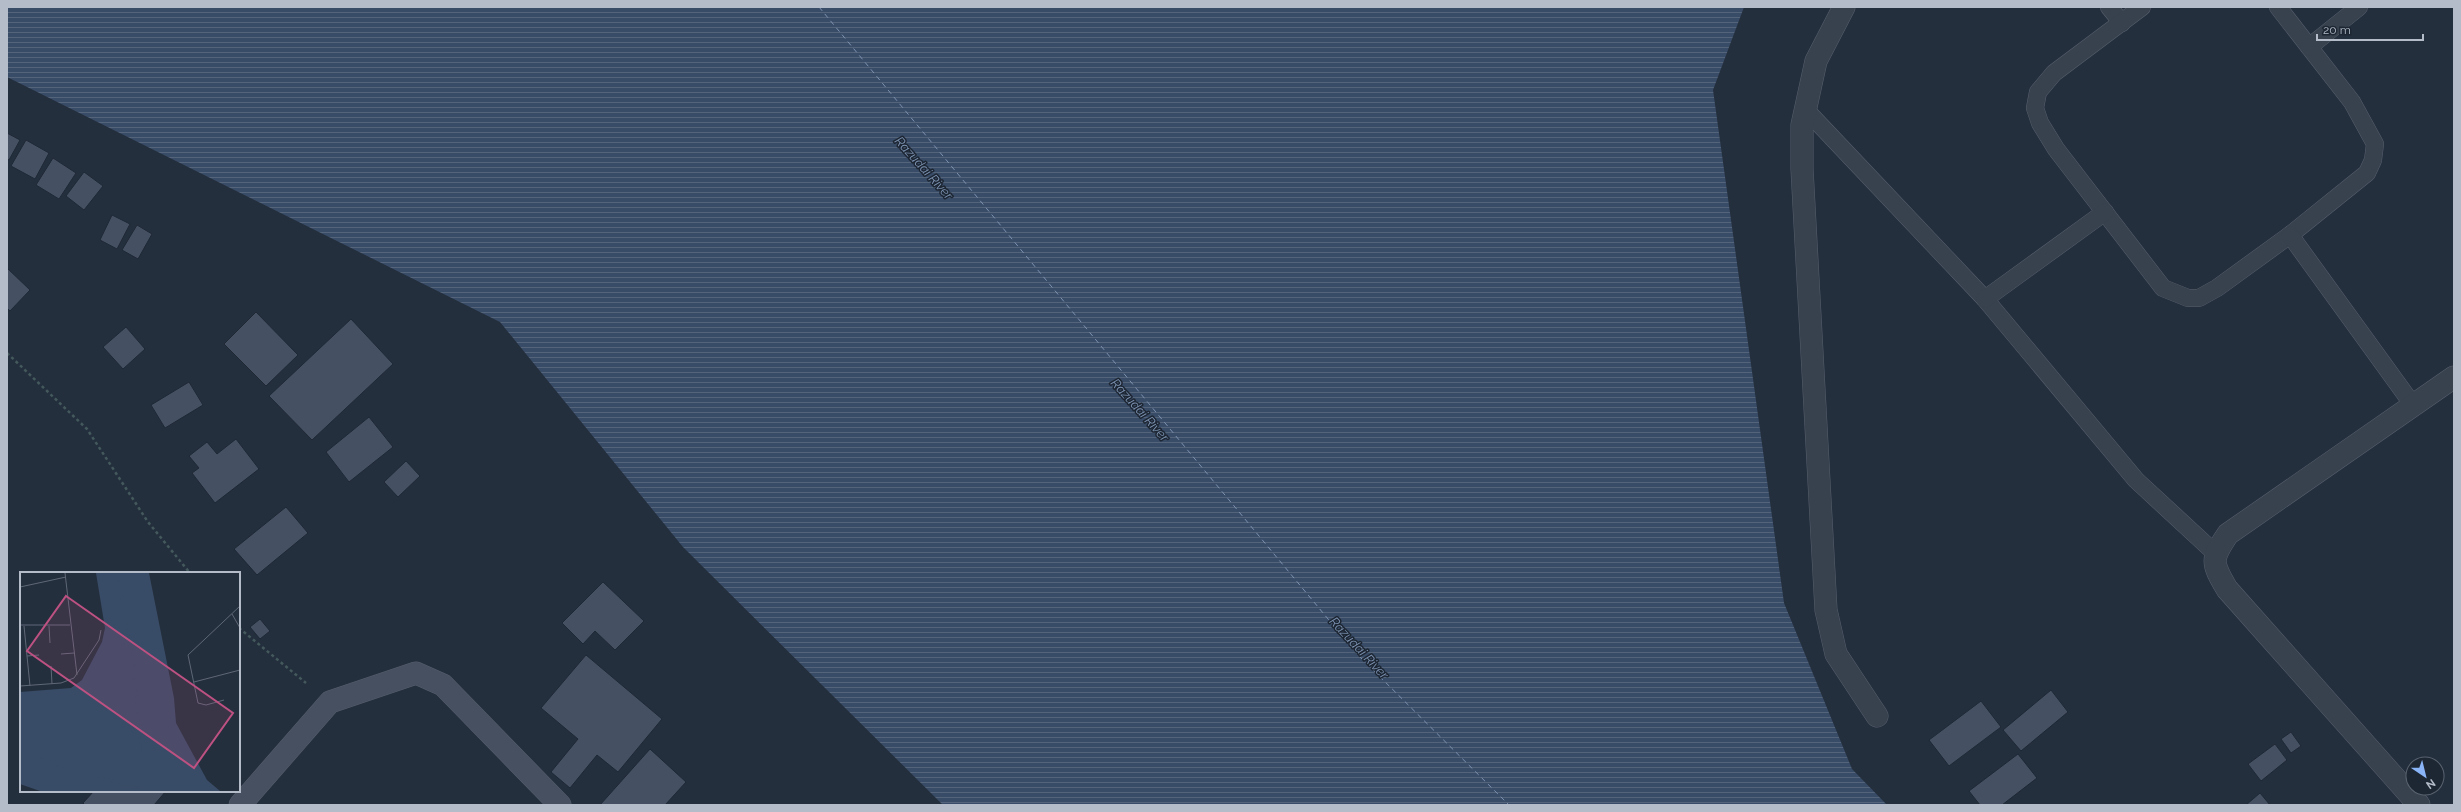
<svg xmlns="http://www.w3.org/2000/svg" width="2461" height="812" font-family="Raleway,sans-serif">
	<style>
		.water { fill: url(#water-rules) }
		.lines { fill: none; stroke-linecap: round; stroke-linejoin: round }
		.ferry { stroke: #7c92b1; stroke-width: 1; stroke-dasharray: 5 4; stroke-linecap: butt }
		.building { fill: #455162; stroke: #1f2835 }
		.lane-casing { stroke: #565f6c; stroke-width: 18 }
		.street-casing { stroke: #565f6c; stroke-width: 23 }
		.secondary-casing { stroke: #565f6c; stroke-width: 23 }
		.path { stroke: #44595c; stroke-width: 2.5; stroke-dasharray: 3 3; stroke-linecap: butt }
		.lane { stroke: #38414e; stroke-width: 17 }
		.street { stroke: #38414e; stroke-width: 22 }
		.secondary { stroke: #465061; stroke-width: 22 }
		.labels { text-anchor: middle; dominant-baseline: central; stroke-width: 3; stroke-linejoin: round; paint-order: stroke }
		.water-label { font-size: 13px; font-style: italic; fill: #7c92b1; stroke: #1d2633 }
		.inset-river { fill: none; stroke: #394c67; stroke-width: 2 }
		.inset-road { fill: none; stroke: #5e6776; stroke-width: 1 }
		.view { fill: #bd5182; fill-opacity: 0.15; stroke: #bd5182; stroke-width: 2 }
		.inset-edge { fill: none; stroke: #b4bcc9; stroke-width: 2 }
	</style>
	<defs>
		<pattern id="water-rules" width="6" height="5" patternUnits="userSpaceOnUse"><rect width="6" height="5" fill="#394c67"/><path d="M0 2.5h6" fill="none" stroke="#53647b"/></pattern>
	</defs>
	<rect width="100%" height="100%" fill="#242f3e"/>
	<polygon class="water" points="7,7 1744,7 1713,90 1784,603 1852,769 1887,805 943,805 683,547 500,322 7,77"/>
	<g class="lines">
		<polyline class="ferry" points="819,7 1358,655 1509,805"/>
	</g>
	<g class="building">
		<polygon points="7,133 20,140 9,160 7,159"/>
		<polygon points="26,140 49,153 35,179 11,166"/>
		<polygon points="53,158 76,173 59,199 36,185"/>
		<polygon points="84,172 103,186 84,210 66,196"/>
		<polygon points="112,215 130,224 117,249 100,240"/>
		<polygon points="137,225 152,234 138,259 122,250"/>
		<polygon points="7,268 30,290 10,311 7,308"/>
		<polygon points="256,312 298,355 266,386 224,344"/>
		<polygon points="351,319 393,364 312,440 269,396"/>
		<polygon points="126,327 145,349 123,369 103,347"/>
		<polygon points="189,382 203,405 165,428 151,405"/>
		<polygon points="369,417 393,447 349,482 326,452"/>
		<polygon points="236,439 259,469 215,503 192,473 199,468 189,456 207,442 217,454"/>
		<polygon points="406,461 420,476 398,497 384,482"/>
		<polygon points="286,507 308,533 257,575 234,549"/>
		<polygon points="603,582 644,621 615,650 595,631 583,644 562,623"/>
		<polygon points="260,619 270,631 260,639 250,627"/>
		<polygon points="586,655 662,719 618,772 597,755 570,788 551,772 578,739 541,708"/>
		<polygon points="2051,690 2068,712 2021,751 2003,730"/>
		<polygon points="1981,701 2001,727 1949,766 1929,740"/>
		<polygon points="2291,732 2301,746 2291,753 2281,739"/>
		<polygon points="2275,744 2287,760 2261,781 2248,764"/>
		<polygon points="650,749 686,782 665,805 600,805"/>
		<polygon points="2018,754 2037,778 2002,805 1980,805 1969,791"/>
		<polygon points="94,791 166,791 154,805 85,805 83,803"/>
		<polygon points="2260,793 2270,805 2246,805"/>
	</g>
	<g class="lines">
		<defs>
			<g id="lane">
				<polyline points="2109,7 2122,23"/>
				<polyline points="2142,7 2054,73 2038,92 2035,108 2040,123 2056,149 2163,288 2188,298 2199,298 2217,288 2290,235 2367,173 2373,160 2375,144 2352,102 2278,7"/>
				<polyline points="2309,47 2359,7"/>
				<polyline points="1805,109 1985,299 2136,480 2215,553"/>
				<polyline points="2290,235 2413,405"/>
				<polyline points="1985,299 2105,212"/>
			</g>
			<g id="street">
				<polyline points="1844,7 1816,61 1802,125 1802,169 1826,610 1836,654 1877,716"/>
				<path d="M2419,805L2227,589C2211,562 2211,559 2228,534L2454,377"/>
			</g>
			<polyline id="secondary" points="240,805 330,702 416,673 443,685 560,805"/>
		</defs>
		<use href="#lane" class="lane-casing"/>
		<use href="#street" class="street-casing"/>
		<use href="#secondary" class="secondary-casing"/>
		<g class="path">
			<polyline points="7,353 87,429 148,522 190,573"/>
			<polyline points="239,628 306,683"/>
		</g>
		<use href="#lane" class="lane"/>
		<use href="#street" class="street"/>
		<use href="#secondary" class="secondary"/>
	</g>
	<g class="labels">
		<g class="water-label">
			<text transform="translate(924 168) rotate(48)">Razudai River</text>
			<text transform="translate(1140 410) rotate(48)">Razudai River</text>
			<text transform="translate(1359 648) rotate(47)">Razudai River</text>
		</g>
	</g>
	<g transform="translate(20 572)">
		<rect width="220" height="220" fill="#242f3e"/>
		<path d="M76,1H129L154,126L156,151L187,208L200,219H20L0,212V120L51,116L62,108L82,70L85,56Z" fill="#394c67"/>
		<path class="inset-river" d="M97,1L113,87L121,180L133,219M0,181L127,219"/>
		<path class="inset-road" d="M45,1L57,103M0,15L46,5M212,42L220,56M0,53H50M4,54L10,114M29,54L30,71M41,82L54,81M7,84L19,83M31,94L32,112M174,110L220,98M0,114L41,111L54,106L79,68L81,58M204,128L186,133L178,131L168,83L220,34"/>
		<path class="view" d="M46,24L213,141L174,196L7,79Z"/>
		<rect width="220" height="220" class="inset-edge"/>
	</g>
	<rect width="2461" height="812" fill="none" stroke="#b4bcc9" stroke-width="16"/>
	<g transform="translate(2425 776) rotate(145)"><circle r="19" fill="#1d2633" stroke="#59626f"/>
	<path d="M0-3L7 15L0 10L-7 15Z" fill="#8ab4f8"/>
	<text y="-6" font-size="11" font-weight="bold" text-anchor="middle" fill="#b4bcc9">N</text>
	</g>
	<path d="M2317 34v6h106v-6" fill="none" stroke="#b4bcc9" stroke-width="2"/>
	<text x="2323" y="34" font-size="12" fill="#b4bcc9" stroke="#1d2633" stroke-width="3" paint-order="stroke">20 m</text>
</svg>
